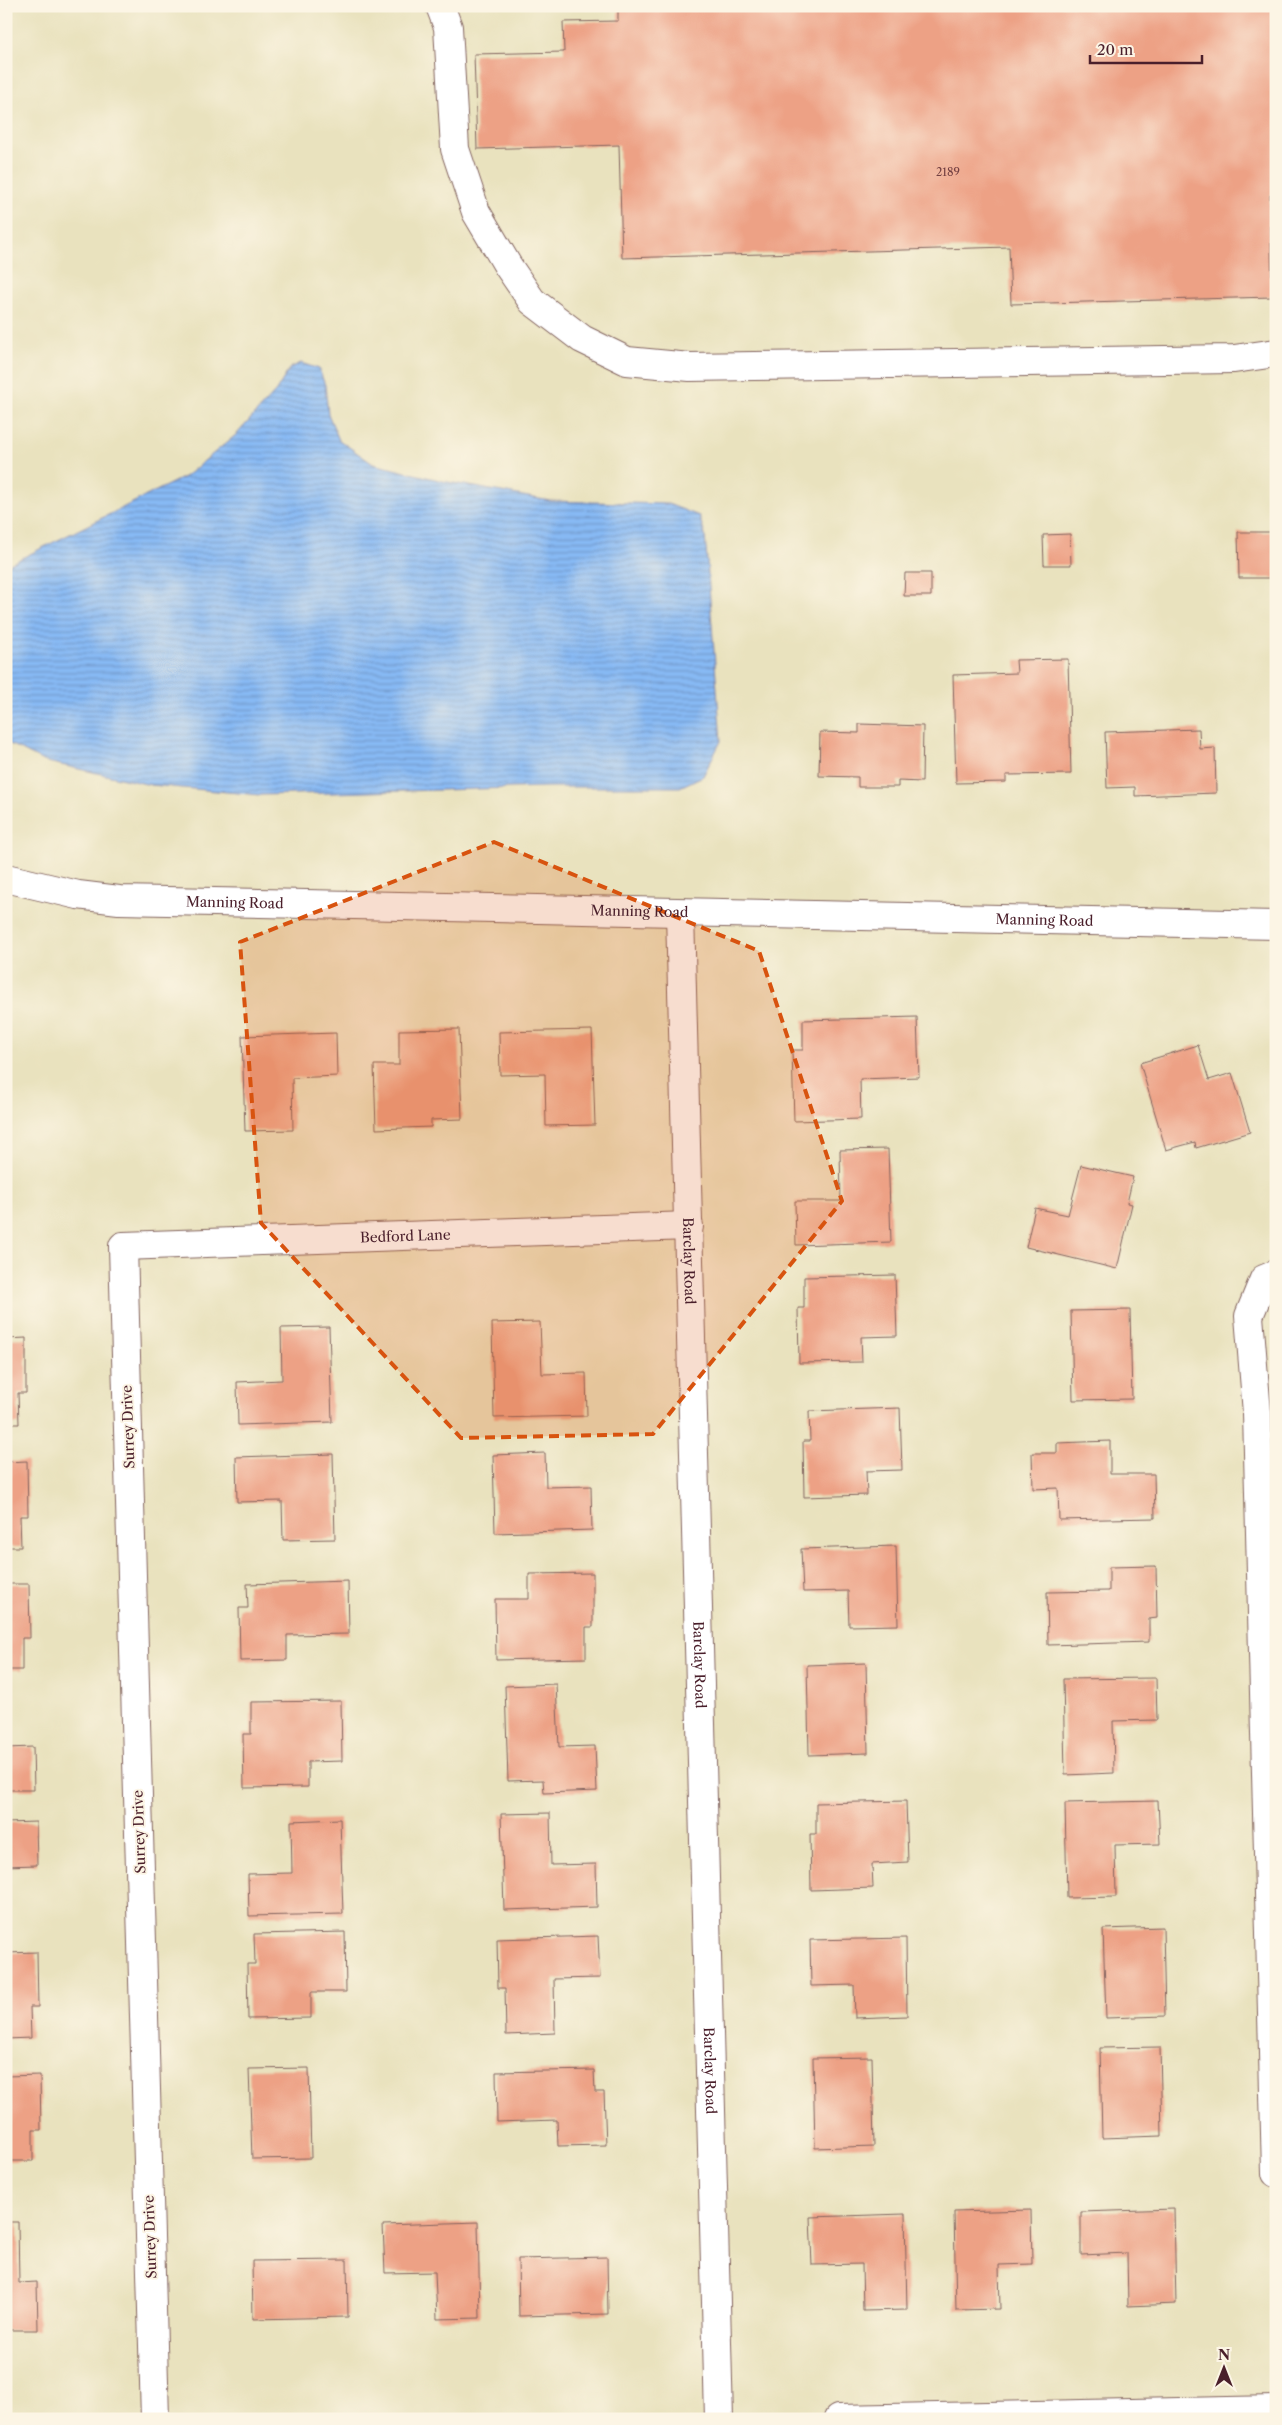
<svg xmlns="http://www.w3.org/2000/svg" width="1282" height="2425" font-family="'Libre Caslon Text',serif">
	<style>
		.water { fill: url(#water-rules); stroke: #686c90 }
		.building { fill: #eda185 }
		.lines { fill: none; stroke-linecap: round; stroke-linejoin: round }
		.minor-casing { stroke: #82635e; stroke-width: 30 }
		.minor { stroke: #fff; stroke-width: 28 }
		.marked { fill: #d8530f; fill-opacity: 0.2; stroke: #d8530f; stroke-width: 4; stroke-dasharray: 10 6; stroke-linejoin: round }
		.labels { text-anchor: middle; dominant-baseline: central; stroke-width: 4; stroke-linejoin: round; paint-order: stroke }
		.number-label { font-size: 11px; fill: #734042 }
		.street-label { font-size: 14px; fill: #4a1f2b; stroke: #fcf5e5 }
	</style>
	<defs>
		<pattern id="water-rules" width="6" height="5" patternUnits="userSpaceOnUse" patternTransform="scale(1.25)"><rect width="6" height="5" fill="#87b9f4"/><path d="M0 2.5h6" fill="none" stroke="#7096c6"/></pattern>
	</defs>
	<rect width="100%" height="100%" fill="#fcf5e5"/>
	<filter id="ink" filterUnits="userSpaceOnUse"><feTurbulence type="fractalNoise" baseFrequency=".02" numOctaves="2"/><feDisplacementMap in="SourceGraphic" scale="10" xChannelSelector="R" yChannelSelector="G"/><feConvolveMatrix kernelMatrix="1 2 1 2 8 2 1 2 1" color-interpolation-filters="sRGB"/></filter>
	<filter id="wash" filterUnits="userSpaceOnUse"><feTurbulence type="fractalNoise" baseFrequency=".0096" numOctaves="4" result="noise"/><feDisplacementMap in="SourceGraphic" scale="20" xChannelSelector="R" yChannelSelector="G"/><feGaussianBlur stdDeviation="1.12" result="paint"/><feColorMatrix in="noise" values="0 0 0 0 0 0 0 0 0 0 0 0 0 0 0 0 0 1.4 0 .05"/><feComposite in="paint" operator="in"/></filter>
	<g filter="url(#wash)">
		<rect width="100%" height="100%" fill="#e9e2be"/>
		<polygon class="water" points="301,363 319,369 325,385 328,414 339,440 373,464 443,481 550,501 668,504 699,516 705,535 721,741 703,776 680,787 547,787 260,795 151,785 43,761 6,742 6,566 186,476 237,434 276,391 290,368"/>
		<g id="blocks">
			<g class="building">
				<polygon points="618,6 1276,6 1276,195 1270,195 1272,297 1011,304 1009,247 622,258 619,145 477,149 474,54 564,52 563,22 618,21"/>
				<polygon points="1238,532 1276,532 1276,578 1239,578"/>
				<polygon points="1070,534 1071,565 1044,565 1043,535"/>
				<polygon points="905,573 931,573 931,596 904,596"/>
				<polygon points="1068,659 1071,774 1006,775 1006,782 956,783 953,675 1017,673 1016,660"/>
				<polygon points="859,724 923,726 922,782 898,781 898,787 858,787 858,777 819,776 820,732 859,733"/>
				<polygon points="1199,729 1200,749 1215,748 1216,793 1135,796 1135,787 1107,788 1105,732"/>
				<polygon points="917,1017 919,1077 860,1079 861,1119 794,1121 792,1050 803,1050 803,1020"/>
				<polygon points="459,1029 462,1119 431,1120 431,1127 376,1129 374,1065 399,1065 399,1030"/>
				<polygon points="592,1030 595,1125 546,1126 545,1074 500,1075 499,1032"/>
				<polygon points="336,1033 337,1076 292,1078 293,1130 245,1131 242,1036"/>
				<polygon points="1198,1045 1209,1080 1232,1073 1250,1132 1196,1148 1195,1142 1166,1150 1140,1063"/>
				<polygon points="888,1149 891,1242 796,1245 795,1201 841,1201 840,1150"/>
				<polygon points="1081,1165 1133,1177 1127,1203 1132,1204 1117,1269 1026,1247 1035,1208 1068,1215"/>
				<polygon points="895,1275 897,1336 861,1337 862,1362 799,1363 798,1308 804,1308 804,1277"/>
				<polygon points="1130,1310 1132,1399 1073,1400 1071,1311"/>
				<polygon points="540,1322 542,1374 586,1373 587,1416 494,1418 492,1323"/>
				<polygon points="329,1327 332,1422 238,1425 237,1382 282,1380 281,1328"/>
				<polygon points="26,1338 26,1393 18,1393 19,1424 6,1424 6,1339"/>
				<polygon points="900,1408 902,1470 866,1471 867,1495 804,1497 803,1441 810,1441 809,1411"/>
				<polygon points="1110,1441 1110,1474 1154,1474 1155,1518 1059,1520 1058,1488 1033,1489 1032,1453 1057,1453 1057,1443"/>
				<polygon points="545,1453 546,1487 591,1486 592,1530 495,1533 493,1455"/>
				<polygon points="333,1454 335,1539 283,1540 282,1501 237,1502 236,1457"/>
				<polygon points="27,1461 28,1516 20,1516 21,1547 6,1547 6,1462"/>
				<polygon points="896,1546 898,1625 849,1626 848,1591 803,1592 801,1549"/>
				<polygon points="1156,1566 1157,1618 1149,1619 1149,1642 1048,1645 1047,1592 1109,1591 1109,1567"/>
				<polygon points="593,1573 593,1627 586,1627 586,1658 496,1660 495,1599 529,1599 529,1574"/>
				<polygon points="348,1581 349,1634 287,1635 287,1660 240,1661 239,1608 248,1608 247,1584"/>
				<polygon points="6,1584 29,1584 30,1638 22,1638 22,1670 6,1670"/>
				<polygon points="866,1663 868,1753 809,1755 807,1665"/>
				<polygon points="1156,1678 1157,1720 1113,1721 1114,1773 1065,1775 1063,1679"/>
				<polygon points="556,1684 559,1747 595,1746 597,1791 544,1793 543,1780 508,1781 505,1686"/>
				<polygon points="341,1701 342,1761 308,1762 308,1787 244,1788 243,1734 251,1734 251,1702"/>
				<polygon points="33,1747 34,1790 6,1790 6,1748"/>
				<polygon points="906,1801 908,1862 872,1864 873,1888 811,1890 810,1834 816,1834 816,1803"/>
				<polygon points="1158,1801 1160,1844 1115,1845 1116,1897 1067,1898 1065,1803"/>
				<polygon points="550,1813 551,1865 596,1864 597,1907 504,1910 501,1814"/>
				<polygon points="340,1819 343,1914 249,1916 248,1874 292,1873 291,1821"/>
				<polygon points="36,1822 37,1865 6,1866 6,1823"/>
				<polygon points="1163,1927 1165,2016 1106,2018 1103,1929"/>
				<polygon points="345,1932 346,1992 311,1992 311,2018 248,2019 247,1964 255,1964 254,1934"/>
				<polygon points="598,1936 600,1978 554,1979 555,2033 506,2035 505,1988 498,1988 497,1939"/>
				<polygon points="906,1938 907,2016 855,2018 854,1985 811,1986 810,1940"/>
				<polygon points="37,1952 38,2007 30,2007 31,2038 6,2039 6,1953"/>
				<polygon points="1160,2047 1162,2136 1102,2138 1100,2048"/>
				<polygon points="872,2057 874,2146 815,2148 813,2058"/>
				<polygon points="309,2068 311,2158 252,2159 249,2069"/>
				<polygon points="594,2070 595,2092 604,2092 606,2145 558,2146 557,2120 497,2122 496,2072"/>
				<polygon points="40,2075 41,2130 33,2130 33,2161 6,2161 6,2076"/>
				<polygon points="1174,2209 1176,2304 1128,2306 1127,2253 1081,2255 1081,2212"/>
				<polygon points="1031,2210 1032,2264 999,2265 1000,2309 956,2310 954,2212"/>
				<polygon points="905,2214 907,2310 863,2311 862,2264 812,2265 810,2217"/>
				<polygon points="6,2222 18,2222 19,2283 37,2282 38,2330 6,2330"/>
				<polygon points="478,2222 480,2318 437,2319 435,2272 385,2273 383,2225"/>
				<polygon points="607,2257 608,2314 519,2316 518,2259"/>
				<polygon points="347,2260 348,2317 253,2319 252,2261"/>
			</g>
		</g>
	</g>
	<g filter="url(#ink)">
		<use href="#blocks" fill-opacity="0" stroke="#82635e" stroke-width="1"/>
		<g class="lines">
			<defs>
				<g id="minor">
					<polyline points="440,6 448,27 455,149 476,212 508,266 532,301 582,339 627,361 690,367 1234,359 1276,353"/>
					<path id="s1" d="M6,878L78,895L119,900L1276,925"/>
					<path id="s2" d="M680,913L719,2419"/>
					<polyline points="1276,1274 1264,1279 1249,1316 1257,1413 1276,2173"/>
					<path id="s3" d="M155,2419L123,1246L689,1226"/>
					<polyline points="838,2419 1276,2410"/>
				</g>
			</defs>
			<use href="#minor" class="minor-casing"/>
			<use href="#minor" class="minor"/>
		</g>
	</g>
	<path class="marked" d="M494,842L759,951L842,1201L653,1434L461,1438L261,1223L240,942Z"/>
	<g class="labels">
		<g class="number-label">
			<text x="948" y="172">2189</text>
		</g>
		<g class="street-label">
			<text stroke="none"><textPath href="#s1" startOffset="231">Manning Road</textPath></text>
			<text stroke="none"><textPath href="#s1" startOffset="636">Manning Road</textPath></text>
			<text stroke="none"><textPath href="#s1" startOffset="1041">Manning Road</textPath></text>
			<text stroke="none"><textPath href="#s3" startOffset="1456">Bedford Lane</textPath></text>
			<text stroke="none"><textPath href="#s2" startOffset="348">Barclay Road</textPath></text>
			<text transform="translate(128 1427) rotate(-92)">Surrey Drive</text>
			<text stroke="none"><textPath href="#s2" startOffset="752">Barclay Road</textPath></text>
			<text transform="translate(139 1832) rotate(-92)">Surrey Drive</text>
			<text stroke="none"><textPath href="#s2" startOffset="1158">Barclay Road</textPath></text>
			<text transform="translate(150 2237) rotate(-92)">Surrey Drive</text>
		</g>
	</g>
	<rect width="1282" height="2425" fill="none" stroke="#fcf5e5" stroke-width="25"/>
	<g transform="translate(1224 2368)" stroke="#fcf5e5" stroke-width="4" paint-order="stroke">
	<path d="M0-4L9 19L0 12L-9 19Z" fill="#4a1f2b"/>
	<text y="-8" font-size="14" font-weight="bold" text-anchor="middle" fill="#4a1f2b">N</text>
	</g>
	<path d="M1090 55v8h112v-8" fill="none" stroke="#4a1f2b" stroke-width="2.5"/>
	<text x="1097" y="55" font-size="15" fill="#4a1f2b" stroke="#fcf5e5" stroke-width="4" paint-order="stroke">20 m</text>
</svg>
